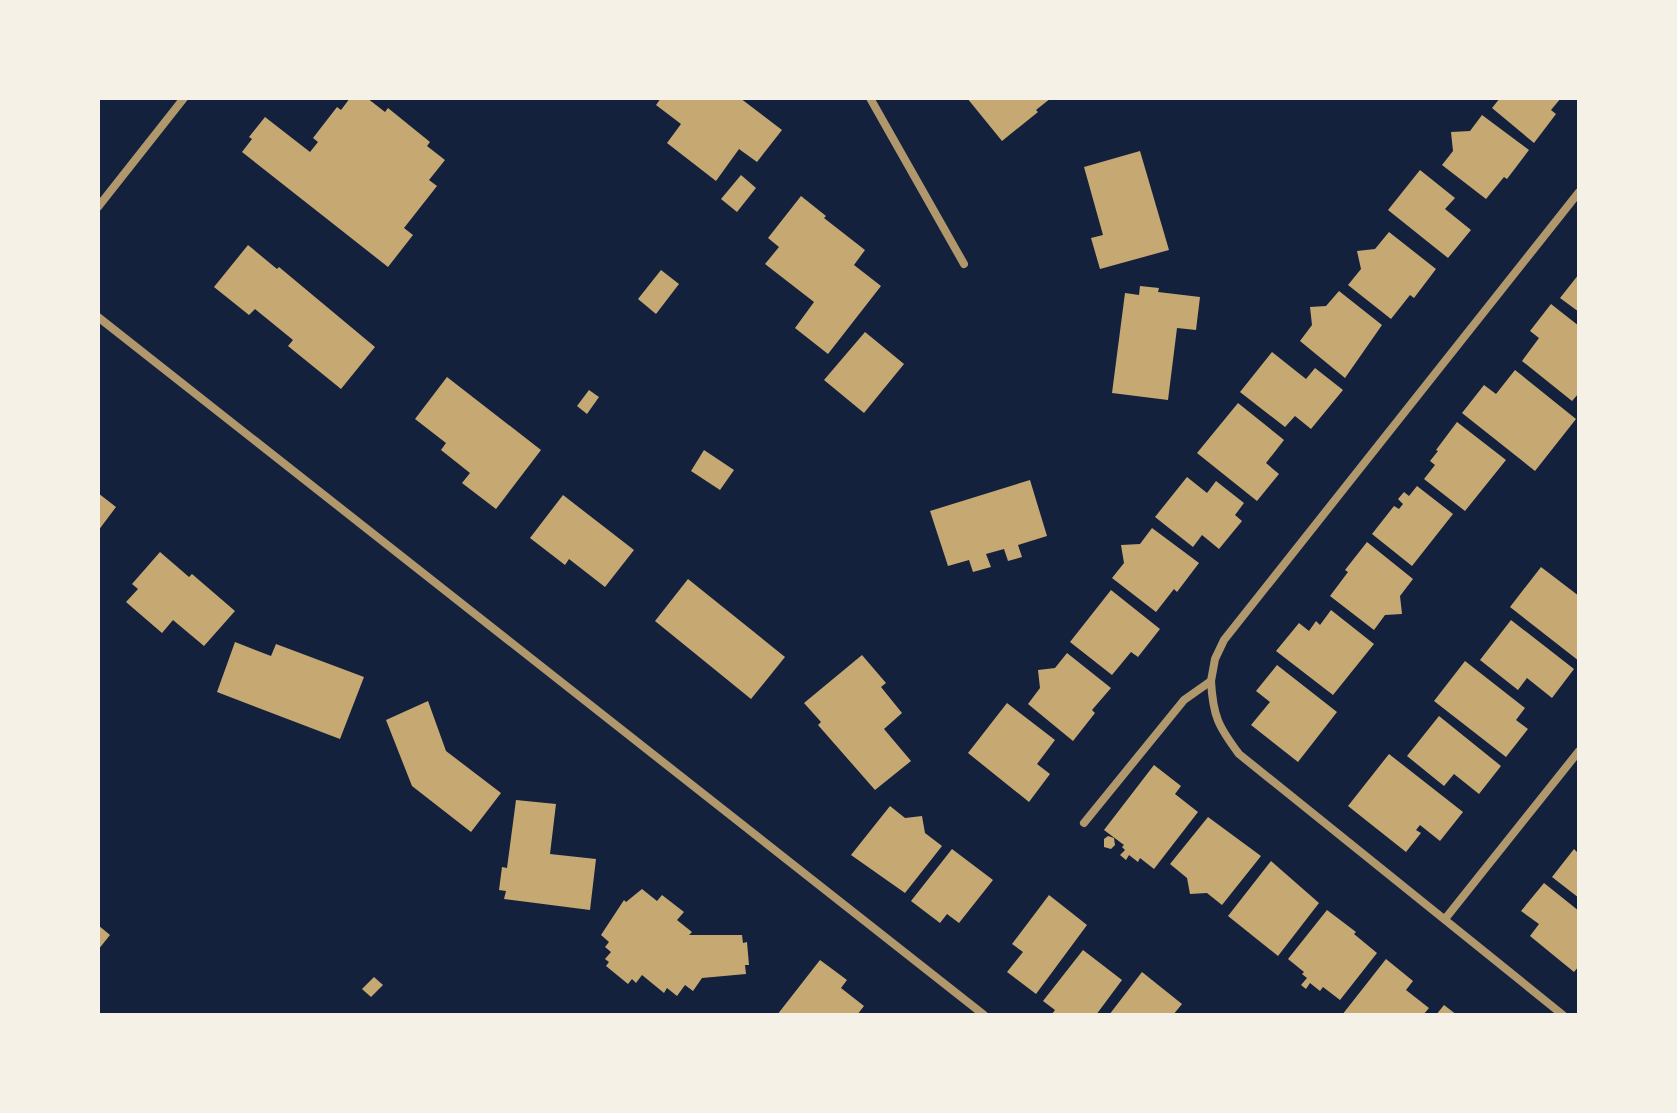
<svg xmlns="http://www.w3.org/2000/svg" width="1677" height="1113" font-family="'Titillium Web',sans-serif">
	<style>
		.building { fill: #c6a872 }
		.lines { fill: none; stroke-linecap: round; stroke-linejoin: round }
		.minor { stroke: #b1986c; stroke-width: 8 }
	</style>
	<rect width="100%" height="100%" fill="#14213d"/>
	<g class="building">
		<polygon points="350,98 367,98 385,112 388,108 430,142 427,146 445,160 429,180 437,186 404,228 413,235 388,267 242,152 252,139 249,137 265,117 310,152 318,142 313,138 337,107 341,110"/>
		<polygon points="661,98 740,98 782,130 757,162 739,149 716,181 667,143 681,124 656,105"/>
		<polygon points="967,98 1051,98 1036,110 1038,112 1002,141"/>
		<polygon points="1500,98 1561,98 1551,110 1556,114 1534,143 1492,108"/>
		<polygon points="1482,115 1529,150 1507,179 1504,177 1486,199 1442,165 1453,151 1451,132 1470,131"/>
		<polygon points="1140,151 1169,250 1100,269 1091,238 1103,235 1084,167"/>
		<polygon points="1420,170 1455,198 1445,209 1471,230 1448,258 1388,210"/>
		<polygon points="741,175 756,188 737,212 721,199"/>
		<polygon points="801,196 826,216 824,218 865,250 854,265 881,286 828,354 795,328 814,302 765,264 779,247 768,238"/>
		<polygon points="1389,232 1436,269 1414,298 1410,295 1391,319 1348,285 1361,269 1357,251 1375,249"/>
		<polygon points="248,245 277,269 279,267 375,347 341,389 288,346 293,340 255,309 249,315 214,287"/>
		<polygon points="661,270 679,284 656,314 638,299"/>
		<polygon points="1579,274 1579,312 1560,298"/>
		<polygon points="1140,286 1159,288 1158,292 1200,297 1196,330 1177,328 1168,400 1112,393 1125,293 1139,295"/>
		<polygon points="1339,291 1382,325 1345,378 1300,341 1312,325 1310,307 1326,306"/>
		<polygon points="1551,304 1579,326 1579,393 1572,401 1522,361 1539,338 1530,331"/>
		<polygon points="865,332 904,364 864,413 824,380"/>
		<polygon points="1272,352 1306,379 1315,368 1343,390 1311,429 1295,416 1285,427 1240,392"/>
		<polygon points="1515,370 1576,419 1535,471 1462,413 1484,385 1496,394"/>
		<polygon points="447,377 541,450 496,509 462,483 470,473 441,450 446,443 415,419"/>
		<polygon points="589,390 599,397 587,414 577,406"/>
		<polygon points="1238,403 1284,440 1266,463 1279,474 1257,501 1197,453"/>
		<polygon points="1457,422 1506,460 1465,511 1424,479 1435,465 1430,461 1438,451 1436,450"/>
		<polygon points="704,450 734,470 720,490 691,471"/>
		<polygon points="1187,477 1207,493 1216,481 1244,503 1235,515 1242,521 1219,549 1202,535 1193,547 1155,517"/>
		<polygon points="1030,480 1047,536 1018,545 1022,557 1008,561 1004,549 986,554 991,567 973,572 969,560 948,566 930,511"/>
		<polygon points="1417,486 1453,514 1412,566 1372,534 1394,506 1399,509 1403,504 1398,499 1404,492 1409,496"/>
		<polygon points="98,493 116,507 98,531"/>
		<polygon points="563,495 634,550 605,587 569,559 565,565 530,538"/>
		<polygon points="1152,528 1199,563 1177,592 1174,589 1156,612 1112,578 1124,563 1121,545 1140,544"/>
		<polygon points="1367,542 1413,579 1400,596 1402,614 1385,615 1374,630 1330,596 1348,572 1345,570"/>
		<polygon points="160,552 189,577 192,574 235,611 204,646 173,620 162,633 126,602 138,589 132,584"/>
		<polygon points="1541,567 1579,596 1579,661 1510,607"/>
		<polygon points="688,579 785,657 751,699 655,621"/>
		<polygon points="1111,590 1160,629 1138,657 1131,652 1112,675 1070,642"/>
		<polygon points="1331,610 1374,644 1333,695 1276,651 1299,623 1309,631 1316,621 1320,625"/>
		<polygon points="1511,620 1574,669 1552,698 1527,678 1518,690 1480,660"/>
		<polygon points="235,642 271,656 276,644 364,677 340,739 217,692"/>
		<polygon points="1067,653 1111,688 1092,710 1095,713 1073,741 1028,704 1040,688 1038,670 1055,668"/>
		<polygon points="862,655 886,683 881,687 902,713 884,729 911,761 875,790 818,725 821,722 804,703"/>
		<polygon points="1465,661 1525,708 1516,720 1528,729 1506,757 1434,701"/>
		<polygon points="1277,665 1337,712 1298,762 1251,725 1270,702 1256,691"/>
		<polygon points="428,701 446,751 501,793 471,832 412,786 386,720"/>
		<polygon points="1007,703 1055,740 1037,764 1050,774 1029,802 968,753"/>
		<polygon points="1439,716 1501,766 1479,794 1454,774 1444,786 1407,756"/>
		<polygon points="1389,754 1463,812 1440,841 1420,825 1416,830 1421,833 1406,852 1348,806"/>
		<polygon points="1154,765 1181,786 1175,794 1198,812 1154,869 1140,858 1138,862 1129,855 1126,860 1120,855 1125,850 1122,847 1124,845 1104,830"/>
		<polygon points="516,800 556,804 550,854 596,859 590,910 504,899 506,891 499,890 502,867 507,868"/>
		<polygon points="890,806 905,818 922,816 925,833 942,846 905,893 851,855"/>
		<polygon points="1208,817 1261,856 1222,905 1207,893 1190,894 1187,878 1170,864"/>
		<polygon points="1108,836 1114,838 1115,845 1111,849 1104,847 1104,839"/>
		<polygon points="952,849 993,880 959,923 947,914 940,923 911,901"/>
		<polygon points="1574,849 1577,852 1579,849 1579,898 1552,877"/>
		<polygon points="1271,861 1319,903 1278,956 1228,916"/>
		<polygon points="1544,883 1579,911 1579,966 1574,972 1530,936 1539,924 1521,911"/>
		<polygon points="642,889 657,901 662,895 684,912 677,920 692,932 689,935 742,935 743,943 747,942 749,965 745,965 746,974 702,978 693,991 685,985 677,996 667,988 664,993 642,975 636,983 632,979 628,984 606,966 609,962 605,959 611,952 605,947 609,942 601,935 624,900 626,902"/>
		<polygon points="1049,895 1087,925 1036,994 1007,972 1023,952 1012,944"/>
		<polygon points="1327,910 1356,932 1354,934 1377,953 1340,1000 1323,987 1320,991 1310,983 1306,989 1301,985 1307,978 1302,974 1304,972 1288,959"/>
		<polygon points="98,925 110,935 98,950"/>
		<polygon points="1083,950 1122,980 1096,1015 1054,1015 1052,1014 1055,1010 1043,1001"/>
		<polygon points="1386,959 1413,981 1406,990 1429,1008 1423,1015 1342,1015"/>
		<polygon points="820,960 847,980 841,988 864,1006 857,1015 777,1015"/>
		<polygon points="1142,972 1182,1004 1173,1015 1109,1015"/>
		<polygon points="374,977 383,985 371,997 362,989"/>
		<polygon points="1444,1005 1457,1015 1436,1015"/>
	</g>
	<g class="lines">
		<g class="minor">
			<polyline points="870,98 964,264"/>
			<polyline points="98,207 184,98"/>
			<polyline points="98,317 984,1015"/>
			<path d="M1211,681C1213,716 1218,726 1239,754L1563,1015"/>
			<polyline points="1084,823 1184,700 1211,681 1215,659 1224,640 1579,192"/>
			<polyline points="1445,919 1579,751"/>
		</g>
	</g>
	<rect width="1677" height="1113" fill="none" stroke="#f6f1e7" stroke-width="200"/>
</svg>
